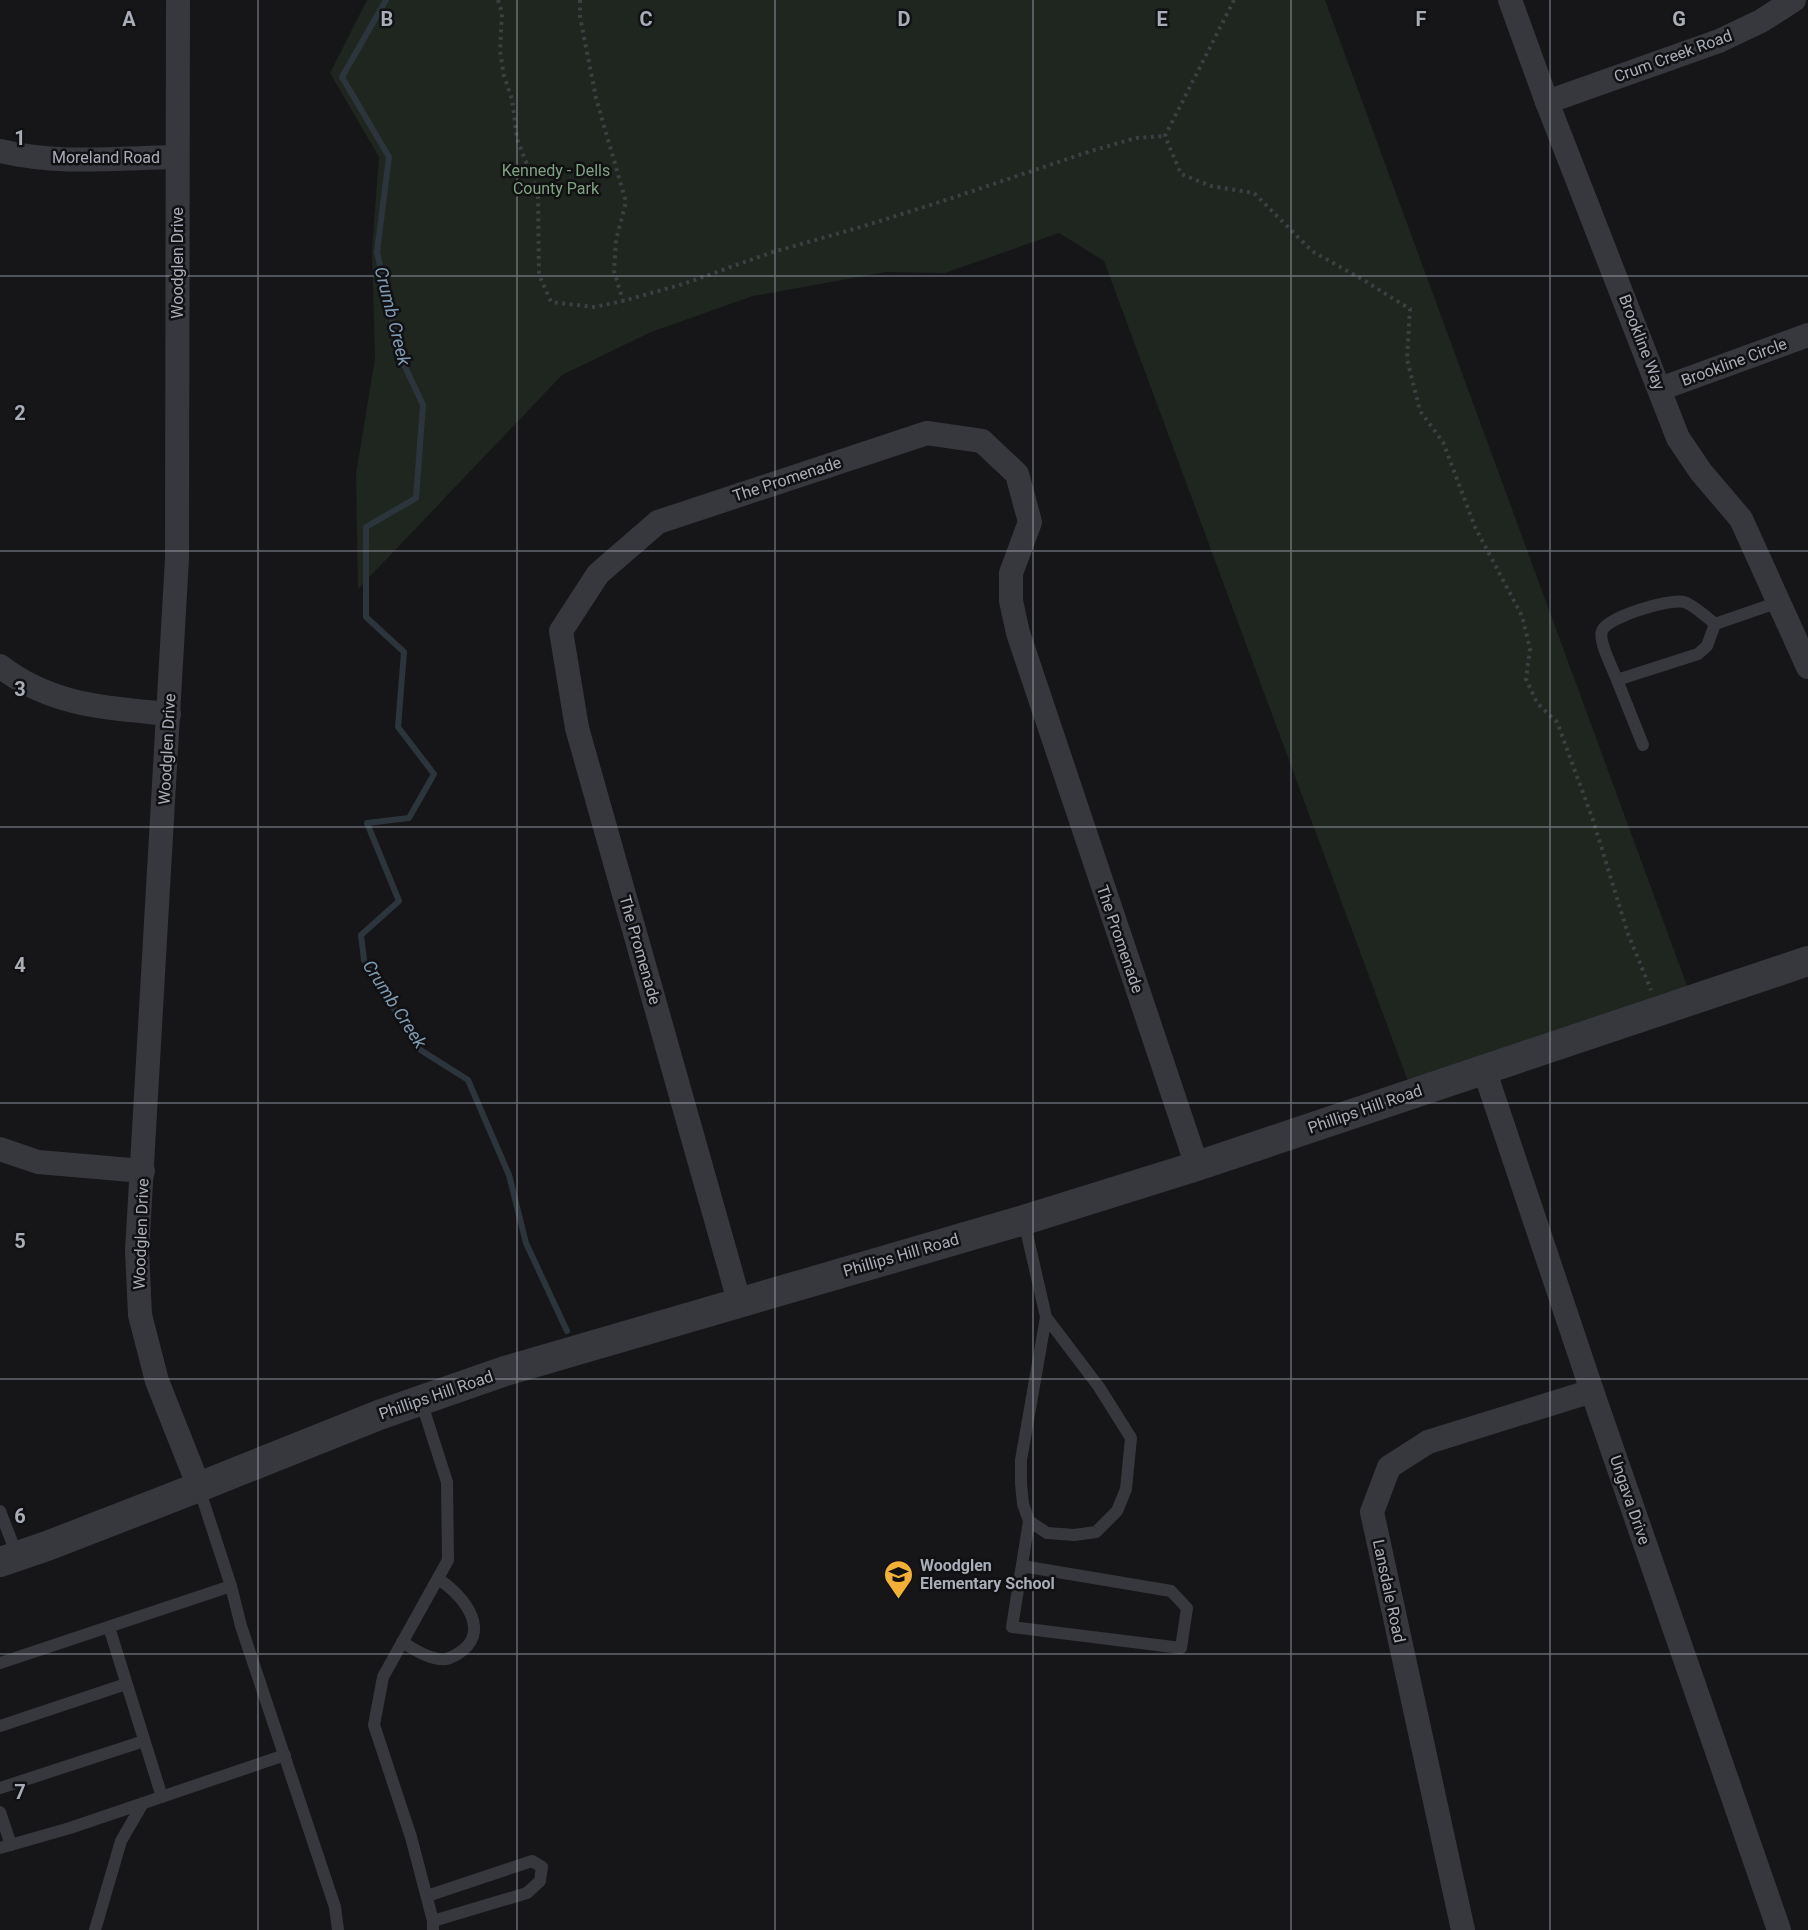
<svg xmlns="http://www.w3.org/2000/svg" width="1808" height="1930" font-family="Roboto,sans-serif">
	<style>
		.green { fill: #1e261f }
		.lines { fill: none; stroke-linecap: round; stroke-linejoin: round }
		.stream { stroke: #2c353c; stroke-width: 6 }
		.path { stroke: #3d3f44; stroke-width: 4; stroke-dasharray: 3 4.5; stroke-linecap: butt }
		.service { stroke: #37383d; stroke-width: 12 }
		.minor { stroke: #37383d; stroke-width: 24 }
		.tertiary { stroke: #37383d; stroke-width: 30 }
		.grid { fill: none; stroke: #a8adb8; stroke-width: 1.5; stroke-opacity: 0.55 }
		.labels { text-anchor: middle; dominant-baseline: central; stroke-width: 5; stroke-linejoin: round; paint-order: stroke }
		.street-label { font-size: 16px; fill: #a8adb8; stroke: #111113 }
		.park-label { font-size: 16px; fill: #7fa381; stroke: #111113 }
		.poi-label { font-size: 16px; font-weight: bold; fill: #a8adb8; stroke: #111113; text-anchor: start }
		.water-label { font-size: 18px; font-style: italic; fill: #7f9bb3; stroke: #111113 }
		.grid-label { font-size: 20px; text-anchor: middle; font-weight: bold; fill: #a8adb8; stroke: #111113; stroke-width: 5; stroke-linejoin: round; paint-order: stroke }
	</style>
	<rect width="100%" height="100%" fill="#161618"/>
	<polygon class="green" points="367,0 1325,0 1689,991 1409,1084 1104,261 1059,233 945,273 886,272 753,296 651,332 562,375 358,589 356,474 375,359 372,249 379,157 330,73"/>
	<g class="lines">
		<polyline class="stream" points="386,0 342,77 389,157 377,252 400,356 423,405 416,498 366,527 366,617 404,652 398,727 434,774 409,818 367,823 399,901 361,935 364,960 419,1049 468,1080 509,1175 526,1243 567,1331"/>
		<g class="path">
			<polyline points="498,0 502,13 500,51 504,76 512,99 517,139 538,192 539,275 551,302 594,307 623,301 683,284 773,252 861,227 949,199 1091,151 1136,138 1165,136"/>
			<polyline points="580,0 580,17 596,98 626,202 616,240 614,271 623,301"/>
			<polyline points="1234,0 1165,136 1181,174 1211,186 1254,193 1312,251 1365,281 1410,309 1407,359 1420,411 1443,442 1475,527 1522,616 1530,649 1526,679 1537,703 1557,722 1593,820 1628,934 1651,990"/>
		</g>
		<g class="service">
			<path d="M1715,624C1708,618 1692,604 1684,602C1670,598 1607,617 1602,631C1598,641 1613,669 1617,680L1698,654L1707,646L1715,624L1779,602"/>
			<polyline points="1617,680 1643,745"/>
			<polyline points="1024,1221 1046,1317 1021,1460 1021,1483 1023,1504 1029,1521 1047,1533 1074,1535 1096,1532 1117,1511 1126,1489 1131,1438 1099,1387 1046,1317"/>
			<polyline points="421,1401 447,1482 448,1560 383,1677 374,1725 411,1837 433,1921 433,1930"/>
			<polyline points="199,1488 231,1586 241,1626 335,1907 338,1930"/>
			<polyline points="0,1511 17,1555"/>
			<polyline points="1022,1566 1171,1591 1187,1608 1181,1648 1012,1627 1029,1521"/>
			<polyline points="109,1627 162,1797"/>
			<path d="M402,1642C414,1649 431,1661 446,1659C451,1658 458,1654 463,1650C491,1628 460,1592 438,1579"/>
			<polyline points="0,1663 231,1586"/>
			<polyline points="0,1726 126,1684"/>
			<polyline points="0,1788 144,1741"/>
			<polyline points="0,1812 11,1845"/>
			<polyline points="0,1848 70,1828 285,1755"/>
			<polyline points="427,1896 532,1861 542,1867 540,1881 527,1893 433,1921"/>
			<polyline points="95,1930 121,1841 143,1803"/>
		</g>
		<g class="minor">
			<polyline points="178,0 177,559 137,1251 140,1315 157,1381 199,1487"/>
			<polyline points="1510,0 1547,102 1678,438 1701,472 1741,519 1808,667"/>
			<polyline points="1547,102 1719,41 1761,21 1794,0"/>
			<path d="M0,151C57,165 119,158 177,157"/>
			<polyline points="1660,389 1808,335"/>
			<path d="M0,666C51,706 108,708 169,714"/>
			<polyline points="1484,1069 1592,1391 1779,1930"/>
			<polyline points="0,1149 38,1162 143,1171"/>
			<polyline points="739,1301 577,728 561,631 598,574 658,522 927,433 982,441 1017,474 1030,522 1011,573 1011,601 1018,633 1197,1166"/>
			<polyline points="1463,1930 1372,1512 1389,1467 1428,1442 1592,1391"/>
		</g>
		<polyline class="tertiary" points="0,1562 47,1546 199,1487 379,1415 505,1371 1024,1220 1197,1166 1808,961"/>
	</g>
	<path class="grid" d="M258,0V1930M517,0V1930M775,0V1930M1033,0V1930M1291,0V1930M1550,0V1930M0,276H1808M0,551H1808M0,827H1808M0,1103H1808M0,1379H1808M0,1654H1808"/>
	<defs>
		<symbol id="school-pin" viewBox="-11 -11 22 30"><path d="M0 17L-7.5 6A9.5 9.5 0 1 1 7.5 6Z" fill="#f2b134" stroke="#111113"/><path d="M0-5L7-2L0 1L-7-2ZM-4 1L0 2.5L4 1V4Q0 6-4 4Z" fill="#111"/></symbol>
	</defs>
	<g fill-rule="evenodd">
		<use href="#school-pin" x="882" y="1558" width="33" height="45"/>
	</g>
	<g class="labels">
		<g class="street-label">
			<text transform="translate(1673 56) rotate(-20)">Crum Creek Road</text>
			<text x="106" y="157">Moreland Road</text>
			<text transform="translate(177 263) rotate(-90)">Woodglen Drive</text>
			<text transform="translate(1642 342) rotate(69)">Brookline Way</text>
			<text transform="translate(1734 362) rotate(-20)">Brookline Circle</text>
			<text transform="translate(787 479) rotate(-18)">The Promenade</text>
			<text transform="translate(167 749) rotate(-87)">Woodglen Drive</text>
			<text transform="translate(1120 939) rotate(71)">The Promenade</text>
			<text transform="translate(640 950) rotate(74)">The Promenade</text>
			<text transform="translate(1365 1109) rotate(-19)">Phillips Hill Road</text>
			<text transform="translate(141 1234) rotate(-88)">Woodglen Drive</text>
			<text transform="translate(901 1255) rotate(-16)">Phillips Hill Road</text>
			<text transform="translate(436 1395) rotate(-19)">Phillips Hill Road</text>
			<text transform="translate(1630 1500) rotate(71)">Ungava Drive</text>
			<text transform="translate(1389 1591) rotate(78)">Lansdale Road</text>
		</g>
		<g class="park-label">
			<text x="556" y="170">Kennedy - Dells<tspan x="556" dy="18">County Park</tspan></text>
		</g>
		<g class="poi-label">
			<text x="920" y="1565">Woodglen<tspan x="920" dy="18">Elementary School</tspan></text>
		</g>
		<g class="water-label">
			<text transform="translate(393 316) rotate(76)">Crumb Creek</text>
			<text transform="translate(395 1004) rotate(57)">Crumb Creek</text>
		</g>
	</g>
	<g class="grid-label">
		<text x="129" y="26">A</text>
		<text x="387" y="26">B</text>
		<text x="646" y="26">C</text>
		<text x="904" y="26">D</text>
		<text x="1162" y="26">E</text>
		<text x="1421" y="26">F</text>
		<text x="1679" y="26">G</text>
		<text x="20" y="145">1</text>
		<text x="20" y="420">2</text>
		<text x="20" y="696">3</text>
		<text x="20" y="972">4</text>
		<text x="20" y="1248">5</text>
		<text x="20" y="1523">6</text>
		<text x="20" y="1799">7</text>
	</g>
</svg>
